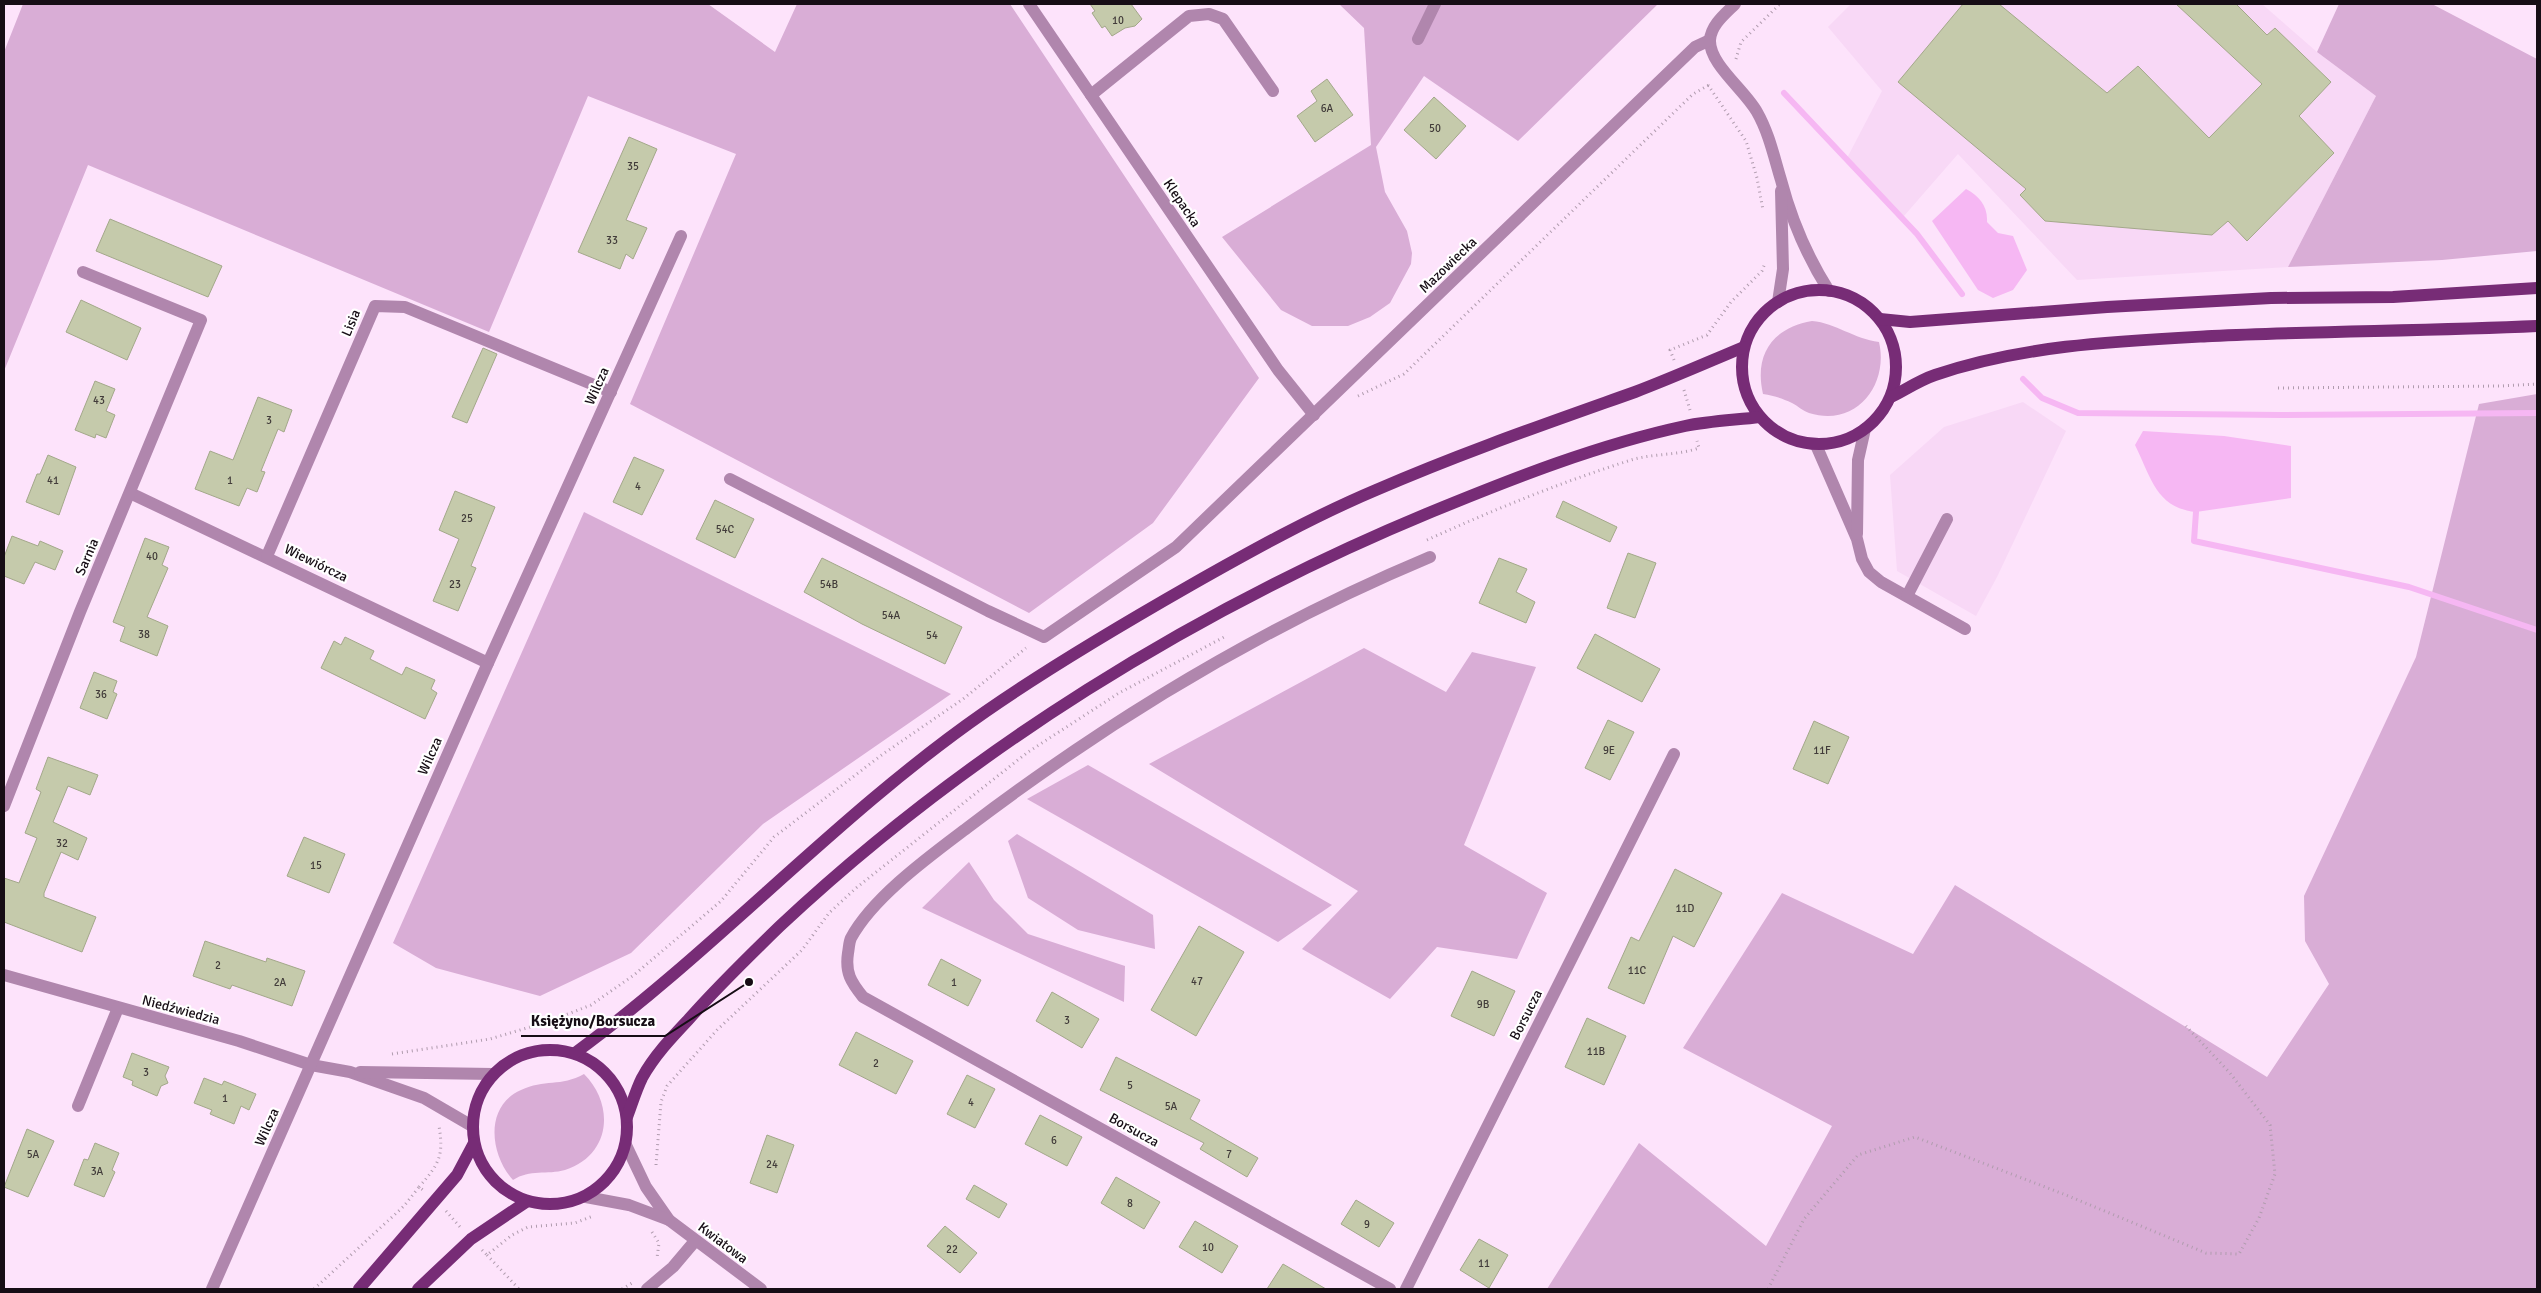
<svg xmlns="http://www.w3.org/2000/svg" width="2541" height="1293" font-family="Signika,sans-serif">
	<style>
		.built { fill: #f8d8f6 }
		.green { fill: #d9add6 }
		.water { fill: #f6b7f3 }
		.lines { fill: none; stroke-linecap: round; stroke-linejoin: round }
		.stream { stroke: #f6b7f3; stroke-width: 6 }
		.building { fill: #c5caab; stroke: #a3a88a }
		.path { stroke: #b09cae; stroke-width: 3; stroke-dasharray: 1 4; stroke-linecap: butt }
		.minor { stroke: #b086ad; stroke-width: 12 }
		.major { stroke: #772c76; stroke-width: 12 }
		.labels { text-anchor: middle; dominant-baseline: central; stroke-width: 4.5; stroke-linejoin: round; paint-order: stroke }
		.number-label { font-size: 11px; fill: #423c3a }
		.street-label { font-size: 14px; fill: #160d15; stroke: #fff }
		.leader { fill: none; stroke: #160d15; stroke-width: 2 }
		.callout-dot { fill: #160d15; stroke: #fff; stroke-width: 2 }
		.callout-label { font-size: 15px; text-anchor: middle; font-weight: bold; fill: #160d15; stroke: #fff; stroke-width: 4.5; stroke-linejoin: round; paint-order: stroke }
	</style>
	<rect width="100%" height="100%" fill="#fde3fb"/>
	<g class="built">
		<polygon points="1851,4 2262,4 2317,52 2376,96 2288,267 2077,280 1958,154 1904,216 1846,160 1882,91 1828,27"/>
		<polygon points="2023,402 2066,431 1997,577 1976,616 1897,571 1890,475 1944,427"/>
	</g>
	<g class="green">
		<polygon points="23,4 708,4 775,52 797,4 1010,4 1259,378 1153,523 1029,613 630,404 736,154 588,96 489,332 88,165 4,371 4,52"/>
		<polygon points="1339,4 1658,4 1518,141 1424,76 1376,147 1385,192 1407,231 1412,253 1411,264 1390,303 1370,317 1348,326 1312,326 1281,310 1222,237 1371,145 1364,28"/>
		<polygon points="2339,4 2432,4 2537,59 2537,251 2442,260 2288,267 2376,96 2317,52"/>
		<path d="M1812,321C1836,323 1854,339 1879,342C1889,385 1856,428 1809,413C1803,411 1798,406 1792,403C1782,398 1774,396 1763,394C1754,355 1772,328 1812,321Z"/>
		<polygon points="2537,394 2537,1289 1547,1289 1639,1143 1766,1246 1832,1126 1683,1048 1782,893 1913,954 1955,885 2267,1077 2329,984 2305,941 2304,896 2416,657 2479,404"/>
		<polygon points="584,512 951,694 763,824 631,953 540,996 436,968 393,943"/>
		<polygon points="1364,648 1446,692 1472,652 1536,667 1464,845 1547,893 1517,959 1437,947 1390,999 1302,949 1358,891 1149,764"/>
		<polygon points="1088,765 1332,905 1278,942 1027,799"/>
		<polygon points="1017,834 1153,915 1155,949 1078,930 1028,898 1008,841"/>
		<polygon points="969,862 994,900 1028,934 1125,966 1124,1002 922,908"/>
		<path d="M584,1074C615,1105 611,1155 565,1170C547,1175 530,1169 513,1180C490,1155 484,1106 521,1090C544,1079 561,1087 584,1074Z"/>
	</g>
	<g class="water">
		<path d="M1966,189C1979,196 1988,206 1987,222L1998,233L2013,236L2027,270L2013,290L1993,298L1978,290L1932,221Z"/>
		<path d="M2143,431L2224,436L2291,446V498L2196,512C2156,508 2151,477 2135,445Z"/>
	</g>
	<g class="lines">
		<g class="stream">
			<polyline points="1784,93 1917,234 1962,294"/>
			<polyline points="2023,379 2042,398 2078,413 2281,415 2537,413"/>
			<polyline points="2196,512 2194,541 2409,587 2537,630"/>
		</g>
	</g>
	<g class="building">
		<polygon points="1090,4 1131,4 1142,19 1135,26 1125,28 1112,36 1105,26 1102,28 1092,13 1095,11"/>
		<polygon points="1963,4 1999,4 2107,93 2138,66 2209,138 2262,84 2176,4 2236,4 2267,35 2275,28 2331,82 2299,116 2334,153 2247,241 2228,221 2212,235 2045,221 2020,195 2026,189 1898,82"/>
		<polygon points="1327,79 1353,115 1315,142 1297,116 1317,101 1311,91"/>
		<polygon points="1434,97 1466,126 1436,159 1404,130"/>
		<polygon points="629,137 657,149 626,220 647,228 633,259 626,254 620,269 578,252"/>
		<polygon points="110,219 222,266 208,297 96,251"/>
		<polygon points="81,300 141,328 127,360 66,332"/>
		<polygon points="483,348 497,354 467,423 452,417"/>
		<polygon points="95,381 115,389 106,411 115,415 106,438 96,434 95,438 75,430"/>
		<polygon points="258,397 292,410 284,432 278,429 261,471 265,472 257,492 247,488 239,506 195,489 210,451 233,460"/>
		<polygon points="48,455 76,467 59,515 26,502 37,474 40,474"/>
		<polygon points="634,457 664,470 642,515 613,502"/>
		<polygon points="455,491 495,507 471,566 476,568 458,611 433,601 459,539 439,530"/>
		<polygon points="715,500 754,519 735,558 696,539"/>
		<polygon points="1563,501 1617,527 1610,542 1556,517"/>
		<polygon points="12,536 38,546 40,541 63,551 55,570 35,562 24,584 4,576 4,557"/>
		<polygon points="145,538 169,547 162,565 168,568 147,617 168,626 157,656 120,641 125,627 113,622"/>
		<polygon points="1628,553 1656,563 1635,618 1607,608"/>
		<polygon points="822,558 962,627 945,664 862,624 804,592"/>
		<polygon points="1499,558 1527,569 1516,592 1535,602 1526,623 1479,603"/>
		<polygon points="1595,634 1660,669 1642,702 1577,668"/>
		<polygon points="345,637 374,651 370,659 402,675 406,667 435,680 431,689 437,693 425,719 321,668 334,641 341,645"/>
		<polygon points="94,672 117,681 113,692 117,694 107,719 80,708"/>
		<polygon points="1608,720 1634,732 1610,780 1585,768"/>
		<polygon points="1814,721 1849,737 1828,784 1793,769"/>
		<polygon points="48,757 98,775 90,795 68,786 53,822 87,838 78,860 61,852 44,893 44,897 96,917 82,952 4,922 4,878 19,883 37,838 25,833 41,792 36,789"/>
		<polygon points="304,837 345,854 329,893 287,876"/>
		<polygon points="1675,869 1722,893 1694,947 1673,936 1644,1004 1608,988 1631,937 1639,941"/>
		<polygon points="1199,926 1244,952 1196,1036 1151,1010"/>
		<polygon points="205,941 266,962 267,958 305,971 292,1006 232,985 230,989 193,976"/>
		<polygon points="941,959 981,980 968,1006 928,985"/>
		<polygon points="1472,971 1515,991 1494,1036 1451,1016"/>
		<polygon points="1052,992 1099,1019 1082,1048 1036,1021"/>
		<polygon points="1587,1018 1626,1036 1604,1085 1565,1067"/>
		<polygon points="856,1032 913,1061 896,1094 839,1065"/>
		<polygon points="132,1053 169,1067 165,1076 168,1083 161,1086 157,1096 132,1085 133,1081 123,1077"/>
		<polygon points="1116,1057 1200,1100 1190,1119 1258,1158 1247,1177 1200,1149 1204,1143 1100,1090"/>
		<polygon points="967,1075 995,1089 975,1128 947,1114"/>
		<polygon points="204,1078 222,1085 224,1081 256,1094 249,1110 241,1106 234,1124 210,1114 212,1110 194,1103"/>
		<polygon points="1040,1115 1082,1137 1067,1166 1025,1144"/>
		<polygon points="27,1129 54,1141 28,1197 4,1187"/>
		<polygon points="767,1135 794,1145 777,1193 750,1183"/>
		<polygon points="95,1143 119,1153 112,1170 115,1172 104,1197 74,1185 84,1159 88,1160"/>
		<polygon points="1116,1177 1160,1202 1144,1229 1101,1203"/>
		<polygon points="974,1185 1007,1204 999,1218 966,1199"/>
		<polygon points="1356,1200 1394,1223 1379,1247 1341,1224"/>
		<polygon points="1195,1221 1238,1246 1222,1273 1179,1247"/>
		<polygon points="945,1226 977,1253 960,1273 927,1246"/>
		<polygon points="1479,1239 1508,1255 1489,1288 1460,1270"/>
		<polygon points="1283,1264 1326,1289 1267,1289"/>
	</g>
	<g class="lines">
		<g class="path">
			<polyline points="1736,59 1741,42 1780,4"/>
			<polyline points="1708,85 1746,141 1757,178 1763,210"/>
			<polyline points="1674,360 1670,350 1707,335 1731,302 1762,271 1765,263"/>
			<polyline points="2278,388 2501,386 2537,384"/>
			<polyline points="1684,390 1690,410"/>
			<polyline points="1358,396 1404,374 1693,94 1709,85"/>
			<path d="M1427,540C1493,510 1559,483 1628,461C1651,453 1676,456 1699,448L1697,441"/>
			<polyline points="392,1054 490,1039 550,1021 591,1005 634,975 721,901 774,837 883,754 963,699 1026,648"/>
			<polyline points="656,1165 661,1102 667,1086 717,1030 802,950 829,913 856,888 1028,752 1119,693 1226,636"/>
			<path d="M419,1187C439,1164 444,1156 439,1126"/>
			<polyline points="446,1211 460,1227"/>
			<polyline points="652,1232 659,1243 657,1258"/>
			<polyline points="482,1250 487,1255 512,1235 528,1227 575,1223 593,1216"/>
			<polyline points="487,1255 519,1289"/>
			<polyline points="314,1289 404,1206 419,1187 423,1190"/>
			<polyline points="622,1289 632,1283"/>
			<polyline points="1768,1289 1804,1219 1858,1155 1915,1137 2066,1195 2206,1253 2239,1254 2259,1218 2275,1174 2270,1125 2230,1073 2186,1026"/>
		</g>
		<g class="minor">
			<polyline points="1029,4 1278,370 1314,415"/>
			<path d="M1735,4C1725,14 1711,25 1710,40C1709,64 1745,90 1757,112C1769,133 1774,157 1781,180C1791,218 1808,258 1829,291"/>
			<polyline points="1418,39 1435,4"/>
			<polyline points="1091,95 1189,16 1209,14 1223,19 1273,91"/>
			<polyline points="1778,302 1783,269 1781,191"/>
			<polyline points="1816,445 1857,539 1862,559 1869,572 1881,582 1965,629"/>
			<polyline points="730,479 988,611 1044,637 1176,547 1695,47 1710,40"/>
			<polyline points="130,493 488,663"/>
			<polyline points="1857,534 1858,460 1865,429"/>
			<polyline points="267,556 375,306 405,307 611,392"/>
			<polyline points="1907,596 1947,519"/>
			<polyline points="4,806 80,612 201,320 83,272"/>
			<polyline points="4,975 239,1041 311,1065 350,1072 424,1098 472,1126"/>
			<polyline points="360,1072 493,1074"/>
			<polyline points="78,1106 118,1008"/>
			<polyline points="626,1145 646,1187 669,1220 761,1289"/>
			<polyline points="586,1197 629,1205 669,1220"/>
			<polyline points="212,1289 488,663 681,236"/>
			<polyline points="647,1289 673,1267 695,1241"/>
			<path d="M1390,1289L863,997C851,982 845,973 848,953C849,948 849,942 851,938C873,897 930,856 967,828C1109,720 1265,626 1430,557"/>
			<polyline points="1406,1289 1674,754"/>
		</g>
		<g class="major">
			<circle cx="1819" cy="367" r="77"/>
			<polyline points="1880,319 1910,322 2107,307 2271,298 2393,297 2537,288"/>
			<path d="M1891,397C1905,390 1920,380 1935,375C2023,345 2119,341 2212,336C2320,331 2429,331 2537,326"/>
			<circle cx="550" cy="1127" r="77"/>
			<path d="M575,1053C718,948 838,814 985,712C1051,666 1121,625 1191,585C1251,551 1312,517 1376,490C1461,453 1548,423 1635,392C1672,378 1708,362 1744,347"/>
			<path d="M627,1117C632,1104 636,1090 642,1078C654,1056 672,1037 689,1019C718,986 749,956 780,926C968,750 1194,610 1431,512C1514,478 1597,445 1685,426C1709,421 1735,420 1760,417"/>
			<polyline points="359,1289 457,1175 474,1143"/>
			<polyline points="418,1289 471,1239 526,1202"/>
		</g>
	</g>
	<g class="labels">
		<g class="number-label">
			<text x="1118" y="20">10</text>
			<text x="1327" y="108">6A</text>
			<text x="1435" y="128">50</text>
			<text x="633" y="166">35</text>
			<text x="612" y="240">33</text>
			<text x="99" y="400">43</text>
			<text x="269" y="420">3</text>
			<text x="53" y="480">41</text>
			<text x="230" y="480">1</text>
			<text x="638" y="486">4</text>
			<text x="467" y="518">25</text>
			<text x="725" y="529">54C</text>
			<text x="152" y="556">40</text>
			<text x="455" y="584">23</text>
			<text x="829" y="584">54B</text>
			<text x="891" y="615">54A</text>
			<text x="144" y="634">38</text>
			<text x="932" y="635">54</text>
			<text x="101" y="694">36</text>
			<text x="1609" y="750">9E</text>
			<text x="1822" y="750">11F</text>
			<text x="62" y="843">32</text>
			<text x="316" y="865">15</text>
			<text x="1685" y="908">11D</text>
			<text x="218" y="965">2</text>
			<text x="1637" y="970">11C</text>
			<text x="1197" y="981">47</text>
			<text x="280" y="982">2A</text>
			<text x="954" y="982">1</text>
			<text x="1483" y="1004">9B</text>
			<text x="1067" y="1020">3</text>
			<text x="1596" y="1051">11B</text>
			<text x="876" y="1063">2</text>
			<text x="146" y="1072">3</text>
			<text x="1130" y="1085">5</text>
			<text x="225" y="1098">1</text>
			<text x="971" y="1102">4</text>
			<text x="1171" y="1106">5A</text>
			<text x="1054" y="1140">6</text>
			<text x="33" y="1154">5A</text>
			<text x="1229" y="1154">7</text>
			<text x="772" y="1164">24</text>
			<text x="97" y="1171">3A</text>
			<text x="1130" y="1203">8</text>
			<text x="1367" y="1224">9</text>
			<text x="1208" y="1247">10</text>
			<text x="952" y="1249">22</text>
			<text x="1484" y="1263">11</text>
		</g>
		<g class="street-label">
			<text transform="translate(1182 203) rotate(56)">Klepacka</text>
			<text transform="translate(1448 265) rotate(-44)">Mazowiecka</text>
			<text transform="translate(351 323) rotate(-67)">Lisia</text>
			<text transform="translate(597 386) rotate(-66)">Wilcza</text>
			<text transform="translate(87 557) rotate(-67)">Sarnia</text>
			<text transform="translate(316 563) rotate(26)">Wiewiórcza</text>
			<text transform="translate(430 756) rotate(-66)">Wilcza</text>
			<text transform="translate(181 1010) rotate(15)">Niedźwiedzia</text>
			<text transform="translate(1526 1015) rotate(-63)">Borsucza</text>
			<text transform="translate(267 1127) rotate(-66)">Wilcza</text>
			<text transform="translate(1134 1130) rotate(29)">Borsucza</text>
			<text transform="translate(723 1243) rotate(37)">Kwiatowa</text>
		</g>
	</g>
	<path class="leader" d="M749 982L665 1036H521"/>
	<circle class="callout-dot" cx="749" cy="982" r="5"/>
	<g class="callout-label">
		<text x="593" y="1026">Księżyno/Borsucza</text>
	</g>
	<rect width="2541" height="1293" fill="none" stroke="#160d15" stroke-width="10"/>
</svg>
